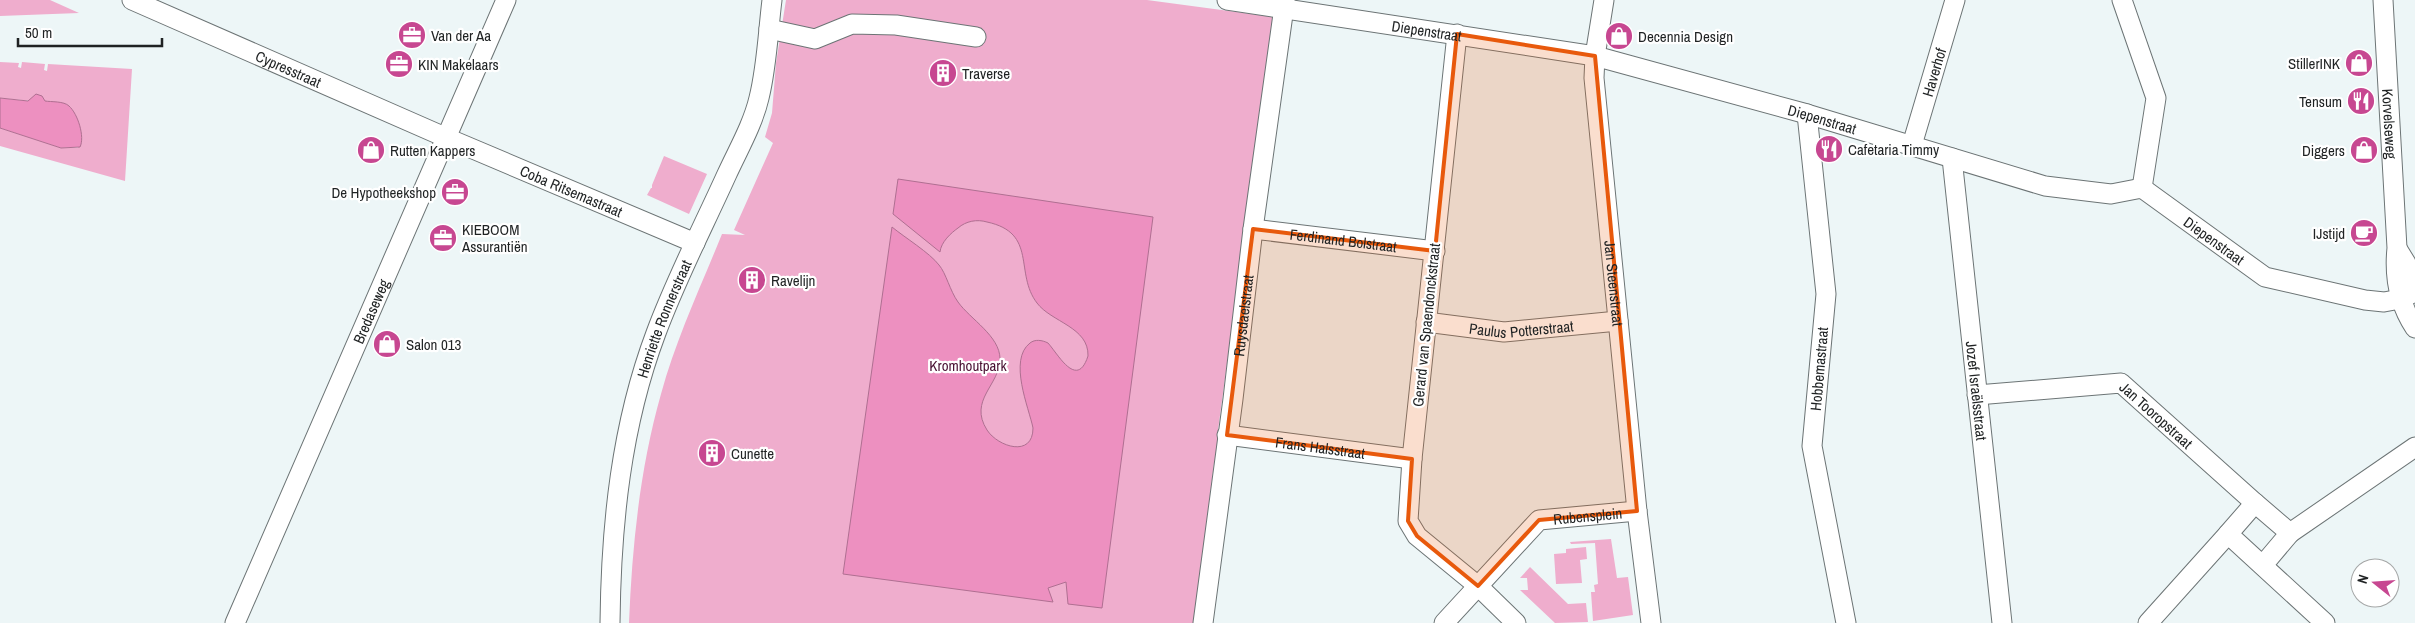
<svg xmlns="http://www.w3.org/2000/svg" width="2415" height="623" font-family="'Archivo Narrow',sans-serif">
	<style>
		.green { fill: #efadcd }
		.water { fill: #ed90c0; stroke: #af6f91 }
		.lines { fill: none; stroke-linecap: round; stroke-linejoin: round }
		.minor-casing { stroke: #6c7475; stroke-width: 21 }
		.minor { stroke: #fff; stroke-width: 19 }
		.marked { fill: #e8590c; fill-opacity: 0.2; stroke: #e8590c; stroke-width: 4; stroke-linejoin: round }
		.labels { text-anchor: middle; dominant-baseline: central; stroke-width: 4.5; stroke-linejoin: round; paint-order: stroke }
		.street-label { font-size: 15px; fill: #1f2223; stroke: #fff }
		.poi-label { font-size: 15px; fill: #1f2223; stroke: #fff; text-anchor: start }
		.park-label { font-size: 15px; fill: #491032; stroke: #fff }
	</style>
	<rect width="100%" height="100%" fill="#edf6f7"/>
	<g class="green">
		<polygon points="0,0 50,0 79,13 0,16"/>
		<path d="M786,0H1147L1274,17L1218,430L1217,439L1220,440L1217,463H1214L1209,504H1212L1207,519L1197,623H629C632,546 640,468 661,394C676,339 701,286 722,234L745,235L734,230L773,143L765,137L772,113L776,63Z"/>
		<polygon points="0,62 19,63 18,67 21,68 22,62 45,64 44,70 47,71 48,64 132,69 125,181 0,146 0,128 61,148 78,148 66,104 0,98"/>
		<polygon points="664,156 707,174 689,214 647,195 651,188 652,188 652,185"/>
		<polygon points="1611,539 1617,578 1628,577 1633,615 1593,621 1591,592 1595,592 1594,585 1598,584 1595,543 1571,544 1570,542"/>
		<polygon points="1586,547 1587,559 1580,560 1582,583 1556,584 1554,554 1566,553 1566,549"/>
		<polygon points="1530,567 1568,604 1586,603 1588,622 1555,623 1520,590 1528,590 1527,578 1520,578"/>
	</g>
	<g class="water">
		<path d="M36,94L42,96L45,101C51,102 64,101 69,106C78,114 85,137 80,147L61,148L0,128V98L28,101Z"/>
		<path d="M898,179L1153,217L1102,608L1068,604L1066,582L1048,588L1053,602L843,574L892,227C904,237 930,253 939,265C946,273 950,291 958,302C970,319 1000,336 1000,359C1000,385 968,400 987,430C998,447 1033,458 1033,428C1029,408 1008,360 1030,343C1035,339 1042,340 1048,343C1058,354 1077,390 1088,356C1089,327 1051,322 1037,303C1014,273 1038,233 987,222C977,219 966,221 958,228C951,233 941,242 940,252L893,214Z"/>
	</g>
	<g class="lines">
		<defs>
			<g id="minor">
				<path id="s1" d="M132,0L447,138L695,243"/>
				<path id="s2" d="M1227,0L1595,56L1807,114L2045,186L2111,194L2142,188L2265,277L2365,300L2384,302L2400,299L2415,292"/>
				<path id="s3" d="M1604,0L1595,56L1594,78L1637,511L1651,623"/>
				<polyline points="2122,0 2156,98 2142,188"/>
				<path id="s4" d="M2383,0L2397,248C2394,277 2399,304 2415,328"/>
				<polyline points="769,29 815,39 852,24 896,25 976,37"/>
				<polyline points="1457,34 1412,459 1408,521 1417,536 1478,586 1516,623"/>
				<polyline points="1807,114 1826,294 1812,446 1846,623"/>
				<path id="s5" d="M1912,145L1955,0"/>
				<path id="s6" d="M1952,158L2002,623"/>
				<path id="s7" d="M1253,229L1435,251"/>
				<polyline points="2398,250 2406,263 2415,290"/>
				<path id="s8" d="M1426,322L1504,332L1618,321"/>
				<path id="s9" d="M1977,395L2121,383L2255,503"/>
				<path id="s10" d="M1227,435L1412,459"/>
				<polyline points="2290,533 2415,447"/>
				<polyline points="2263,565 2290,533 2255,503 2228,534 2325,623"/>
				<path id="s11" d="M235,623L506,0"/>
				<path id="s12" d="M610,623C611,525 621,426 656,333C676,279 703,227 727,174C738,150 753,124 759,98C767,66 768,32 772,0"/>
				<path id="s13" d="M1203,623L1233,399L1253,229L1285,0"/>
				<path id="s14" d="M1444,623L1539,520L1637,511"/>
				<polyline points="2148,623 2228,534"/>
			</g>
		</defs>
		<use href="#minor" class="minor-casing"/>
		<use href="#minor" class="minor"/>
	</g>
	<path class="marked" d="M1457,34L1595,56L1637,511L1539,520L1478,586L1417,536L1408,521L1412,459L1227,435L1253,229L1435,251Z"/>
	<defs>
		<symbol id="office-disc" viewBox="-11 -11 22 22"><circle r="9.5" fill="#c74791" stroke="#fff"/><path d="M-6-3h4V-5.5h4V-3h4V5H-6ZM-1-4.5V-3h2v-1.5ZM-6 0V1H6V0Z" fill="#fff"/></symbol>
		<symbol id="shop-disc" viewBox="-11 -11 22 22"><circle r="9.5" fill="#c74791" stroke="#fff"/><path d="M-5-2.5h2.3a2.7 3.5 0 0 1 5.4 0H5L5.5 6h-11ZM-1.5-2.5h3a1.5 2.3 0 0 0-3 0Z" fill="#fff"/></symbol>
		<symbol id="building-disc" viewBox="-11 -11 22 22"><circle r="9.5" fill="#c74791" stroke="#fff"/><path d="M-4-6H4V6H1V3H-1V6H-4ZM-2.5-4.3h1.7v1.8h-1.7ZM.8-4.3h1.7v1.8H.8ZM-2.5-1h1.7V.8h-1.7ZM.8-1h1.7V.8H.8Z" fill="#fff"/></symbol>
		<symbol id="restaurant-disc" viewBox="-11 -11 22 22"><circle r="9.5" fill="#c74791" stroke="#fff"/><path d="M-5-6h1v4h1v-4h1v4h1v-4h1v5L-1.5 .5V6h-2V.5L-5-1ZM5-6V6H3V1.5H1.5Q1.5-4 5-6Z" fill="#fff"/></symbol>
		<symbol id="cafe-disc" viewBox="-11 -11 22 22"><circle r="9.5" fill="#c74791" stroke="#fff"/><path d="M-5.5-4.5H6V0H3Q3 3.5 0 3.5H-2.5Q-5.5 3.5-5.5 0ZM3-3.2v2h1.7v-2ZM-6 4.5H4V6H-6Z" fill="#fff"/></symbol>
	</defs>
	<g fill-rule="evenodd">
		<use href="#office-disc" x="396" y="19" width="32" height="32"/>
		<use href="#shop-disc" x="1603" y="20" width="32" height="32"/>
		<use href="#shop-disc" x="2343" y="47" width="32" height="32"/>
		<use href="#office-disc" x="383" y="48" width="32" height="32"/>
		<use href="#building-disc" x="927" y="57" width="32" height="32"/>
		<use href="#restaurant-disc" x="2345" y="85" width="32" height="32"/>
		<use href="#restaurant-disc" x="1813" y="133" width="32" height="32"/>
		<use href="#shop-disc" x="355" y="134" width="32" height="32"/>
		<use href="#shop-disc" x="2348" y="134" width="32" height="32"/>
		<use href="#office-disc" x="439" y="176" width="32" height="32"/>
		<use href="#cafe-disc" x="2348" y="217" width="32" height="32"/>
		<use href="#office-disc" x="427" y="222" width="32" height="32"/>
		<use href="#building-disc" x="736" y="264" width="32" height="32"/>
		<use href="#shop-disc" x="371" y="328" width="32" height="32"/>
		<use href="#building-disc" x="696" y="437" width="32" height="32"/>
	</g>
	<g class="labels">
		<g class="street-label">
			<text stroke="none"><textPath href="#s2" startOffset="202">Diepenstraat</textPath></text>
			<text stroke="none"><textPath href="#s1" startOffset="171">Cypresstraat</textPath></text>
			<text stroke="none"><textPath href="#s5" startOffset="76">Haverhof</textPath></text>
			<text stroke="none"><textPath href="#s2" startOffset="608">Diepenstraat</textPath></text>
			<text stroke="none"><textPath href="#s4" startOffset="124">Korvelseweg</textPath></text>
			<text stroke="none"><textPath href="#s1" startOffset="479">Coba Ritsemastraat</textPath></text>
			<text stroke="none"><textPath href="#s7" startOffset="91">Ferdinand Bolstraat</textPath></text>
			<text stroke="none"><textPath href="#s2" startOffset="1028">Diepenstraat</textPath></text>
			<text stroke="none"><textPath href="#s3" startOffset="285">Jan Steenstraat</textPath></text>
			<text stroke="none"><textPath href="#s11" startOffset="340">Bredaseweg</textPath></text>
			<text stroke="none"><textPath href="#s13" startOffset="310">Ruysdaelstraat</textPath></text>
			<text stroke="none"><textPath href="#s12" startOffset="311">Henriette Ronnerstraat</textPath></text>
			<text transform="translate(1426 325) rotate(-84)">Gerard van Spaendonckstraat</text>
			<text stroke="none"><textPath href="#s8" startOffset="96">Paulus Potterstraat</textPath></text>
			<text transform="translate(1819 369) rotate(-85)">Hobbemastraat</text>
			<text stroke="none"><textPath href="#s6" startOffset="234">Jozef Israëlsstraat</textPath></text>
			<text stroke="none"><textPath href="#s9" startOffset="192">Jan Tooropstraat</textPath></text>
			<text stroke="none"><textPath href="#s10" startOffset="94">Frans Halsstraat</textPath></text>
			<text stroke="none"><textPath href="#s14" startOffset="189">Rubensplein</textPath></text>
		</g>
		<g class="poi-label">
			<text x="431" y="35">Van der Aa</text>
			<text x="1638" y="36">Decennia Design</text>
			<text x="2340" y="63" text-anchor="end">StillerINK</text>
			<text x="418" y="64">KIN Makelaars</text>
			<text x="962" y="73">Traverse</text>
			<text x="2342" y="101" text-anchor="end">Tensum</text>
			<text x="1848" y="149">Cafetaria Timmy</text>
			<text x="390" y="150">Rutten Kappers</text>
			<text x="2345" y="150" text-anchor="end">Diggers</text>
			<text x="436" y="192" text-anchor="end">De Hypotheekshop</text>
			<text x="462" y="229">KIEBOOM<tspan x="462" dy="17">Assurantiën</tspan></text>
			<text x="2345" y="233" text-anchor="end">IJstijd</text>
			<text x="771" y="280">Ravelijn</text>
			<text x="406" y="344">Salon 013</text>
			<text x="731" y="453">Cunette</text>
		</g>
		<g class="park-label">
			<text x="968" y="365">Kromhoutpark</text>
		</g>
	</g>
	<g transform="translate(2375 583) rotate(287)"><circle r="24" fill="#ffffff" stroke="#a5a7a7"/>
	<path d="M0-4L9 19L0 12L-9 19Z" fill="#c74791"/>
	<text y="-8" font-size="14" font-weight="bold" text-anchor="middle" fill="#1f2223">N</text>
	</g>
	<path d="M18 38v8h144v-8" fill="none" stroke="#1f2223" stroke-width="2.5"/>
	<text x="25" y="38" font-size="15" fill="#1f2223" stroke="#ffffff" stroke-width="4" paint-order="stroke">50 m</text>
</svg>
